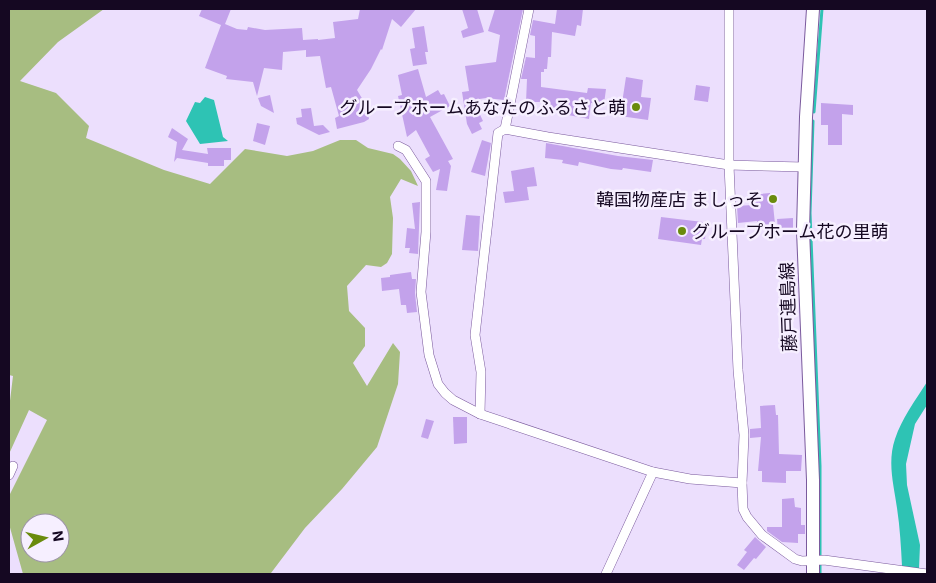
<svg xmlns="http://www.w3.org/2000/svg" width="936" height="583" font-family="Inter,'Noto Sans JP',sans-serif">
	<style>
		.green { fill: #a7bd81; fill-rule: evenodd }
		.water { fill: #2ec3b4 }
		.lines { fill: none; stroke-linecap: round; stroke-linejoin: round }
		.stream { stroke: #2ec3b4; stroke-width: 3 }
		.building { fill: #c3a2eb }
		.minor-casing { stroke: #7a5a9d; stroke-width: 10 }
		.secondary-casing { stroke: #7a5a9d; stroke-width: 14 }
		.minor { stroke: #fff; stroke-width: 9 }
		.secondary { stroke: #fff; stroke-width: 12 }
		.poi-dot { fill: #6a8b0d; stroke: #f6efff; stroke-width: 2 }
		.labels { text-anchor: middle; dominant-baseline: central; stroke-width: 5; stroke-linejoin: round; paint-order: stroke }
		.poi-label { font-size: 18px; fill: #150822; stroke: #f6efff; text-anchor: end }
		.street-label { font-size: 18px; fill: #150822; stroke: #f6efff }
	</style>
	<rect width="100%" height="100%" fill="#ecdffd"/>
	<path class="green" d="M9,9H104L58,42L20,81L56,93L89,126L86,138L164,170L210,184L245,149L287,156L313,151L340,140H356L368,148L393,154L400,159L411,171L418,186L401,179L390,197L393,218L392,254L387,263L381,267L366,265L347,286L349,311L365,328V346L353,363L367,386L393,343L400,352L398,384L377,447L342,489L305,528L271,573L272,574H23L9,524V496L47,420L29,410L9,454V409L13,376L9,375ZM30,523H60V553H30Z"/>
	<g class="water">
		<polygon points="205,97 214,100 223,137 228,141 200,144 186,121 195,102 200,103"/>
		<path d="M927,382V405L915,424L906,464L907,485L920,545L919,569L902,566C901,547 900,528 897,508C894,485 887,463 895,439C902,418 915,401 927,382Z"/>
	</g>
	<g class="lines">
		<g class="stream">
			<polyline points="814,112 822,9"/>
			<polyline points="813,121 810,213 820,466 820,574"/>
		</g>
	</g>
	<g class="building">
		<polygon points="202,9 231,9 225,24 237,29 247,30 248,27 265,30 302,28 303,40 318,39 318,40 335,38 333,22 358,19 360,9 416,9 401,27 392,19 382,50 381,49 371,69 357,90 366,105 369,119 364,122 337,129 335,118 339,116 331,87 326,88 320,56 306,57 306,50 283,52 282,70 264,68 257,96 253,82 226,79 227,76 205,68 221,25 199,16"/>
		<polygon points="462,9 477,9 484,32 463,38 461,31 468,28"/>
		<polygon points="495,9 523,9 504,100 486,98 473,100 483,121 479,123 482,129 472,134 467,124 462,92 469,91 465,66 496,62 500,35 488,31"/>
		<polygon points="557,9 583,9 581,26 577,25 575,36 552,32 551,57 548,57 547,69 544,69 544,72 541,72 541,87 587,93 588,88 606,89 604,104 591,103 589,119 542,110 543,102 526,102 527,79 521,79 526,57 535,58 535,36 530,35 533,20 555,24"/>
		<polygon points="424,26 428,52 425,52 427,64 413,66 410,49 415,48 412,28"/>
		<polygon points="418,69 426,97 438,90 441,95 444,94 450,106 430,117 453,159 448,161 451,166 447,191 436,190 440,169 433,172 425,159 430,156 416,130 407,137 398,96 402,95 398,75"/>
		<polygon points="626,77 643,80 641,97 651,98 648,120 620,116"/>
		<polygon points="696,85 710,87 708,102 694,100"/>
		<polygon points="270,95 274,113 261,106 258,98"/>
		<polygon points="821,103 853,105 853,115 842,114 842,145 828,145 828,125 821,125"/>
		<polygon points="311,108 314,126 323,125 330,132 319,135 297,124 296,118 302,117 301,109"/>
		<polygon points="257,123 270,126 265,145 253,141"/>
		<polygon points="172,128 188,139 182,150 208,154 207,148 231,148 231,160 224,160 224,166 208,166 208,163 177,158 174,162 177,142 168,137"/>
		<polygon points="482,140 491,143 485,176 471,172"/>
		<polygon points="546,143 618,156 653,160 651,172 623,168 622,170 611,169 579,162 578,166 562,163 563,160 545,158"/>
		<polygon points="534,167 537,186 527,187 529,200 505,203 503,192 514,191 511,171"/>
		<polygon points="770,193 770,195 772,195 775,224 757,226 757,221 738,223 737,206 752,205 751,195"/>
		<polygon points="420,202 418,254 409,253 410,248 405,248 407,228 415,229 412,203"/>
		<polygon points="466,215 480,216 478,251 462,250"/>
		<polygon points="661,217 703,222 702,228 706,229 705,239 702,239 701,245 658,239"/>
		<polygon points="793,218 793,228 778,229 777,219"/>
		<polygon points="411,272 412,279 416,279 415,293 417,312 407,313 406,305 401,305 399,289 382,291 381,278 390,277 390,275"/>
		<polygon points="775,405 776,415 778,415 779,454 802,455 801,471 786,471 786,483 762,482 762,471 758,471 761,437 750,438 750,429 761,428 760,406"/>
		<polygon points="453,417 467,417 467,443 454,444"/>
		<polygon points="426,419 434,421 428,439 421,437"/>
		<polygon points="794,498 795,507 801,508 801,525 805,525 805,534 798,534 798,543 782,542 767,531 767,527 782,527 782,499"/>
		<polygon points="755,537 766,547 756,559 754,558 744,570 737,565 747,552 744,550"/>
	</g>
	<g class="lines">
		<defs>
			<g id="minor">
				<polyline points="729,9 729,165 738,370 744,435 742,483 743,509 747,517 762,535 795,559 802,561 824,560 927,574"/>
				<polyline points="505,129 529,9"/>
				<polyline points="398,146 406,150 426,181 426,232 421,292 429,355 438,384 445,393 453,400 480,414 653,472 690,479 742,483"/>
				<polyline points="480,414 481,372 475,335 498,133 505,129 548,137 729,165 804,167"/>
				<polyline points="9,475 13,466"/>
				<polyline points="606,574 653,472"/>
			</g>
			<polyline id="secondary" points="813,574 813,480 803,230 806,117 813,9"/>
		</defs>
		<use href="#minor" class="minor-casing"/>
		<use href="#secondary" class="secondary-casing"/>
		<use href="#minor" class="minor"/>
		<use href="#secondary" class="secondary"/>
	</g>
	<g class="poi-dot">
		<circle cx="636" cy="107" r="5"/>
		<circle cx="773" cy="199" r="5"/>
		<circle cx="682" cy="231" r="5"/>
	</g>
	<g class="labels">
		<g class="poi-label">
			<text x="626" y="107">グループホームあなたのふるさと萌</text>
			<text x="763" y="199">韓国物産店 ましっそ</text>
			<text x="692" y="231" text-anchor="start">グループホーム花の里萌</text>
		</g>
		<g class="street-label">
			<text transform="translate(788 307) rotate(-92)">藤戸連島線</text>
		</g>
	</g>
	<rect width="936" height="583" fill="none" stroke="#150822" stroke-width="20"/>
	<g transform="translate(45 538) rotate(82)"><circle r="24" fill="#f6efff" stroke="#9c93a7"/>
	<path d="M0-4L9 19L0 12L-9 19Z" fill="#6a8b0d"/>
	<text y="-8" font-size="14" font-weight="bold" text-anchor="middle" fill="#150822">N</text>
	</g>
</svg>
